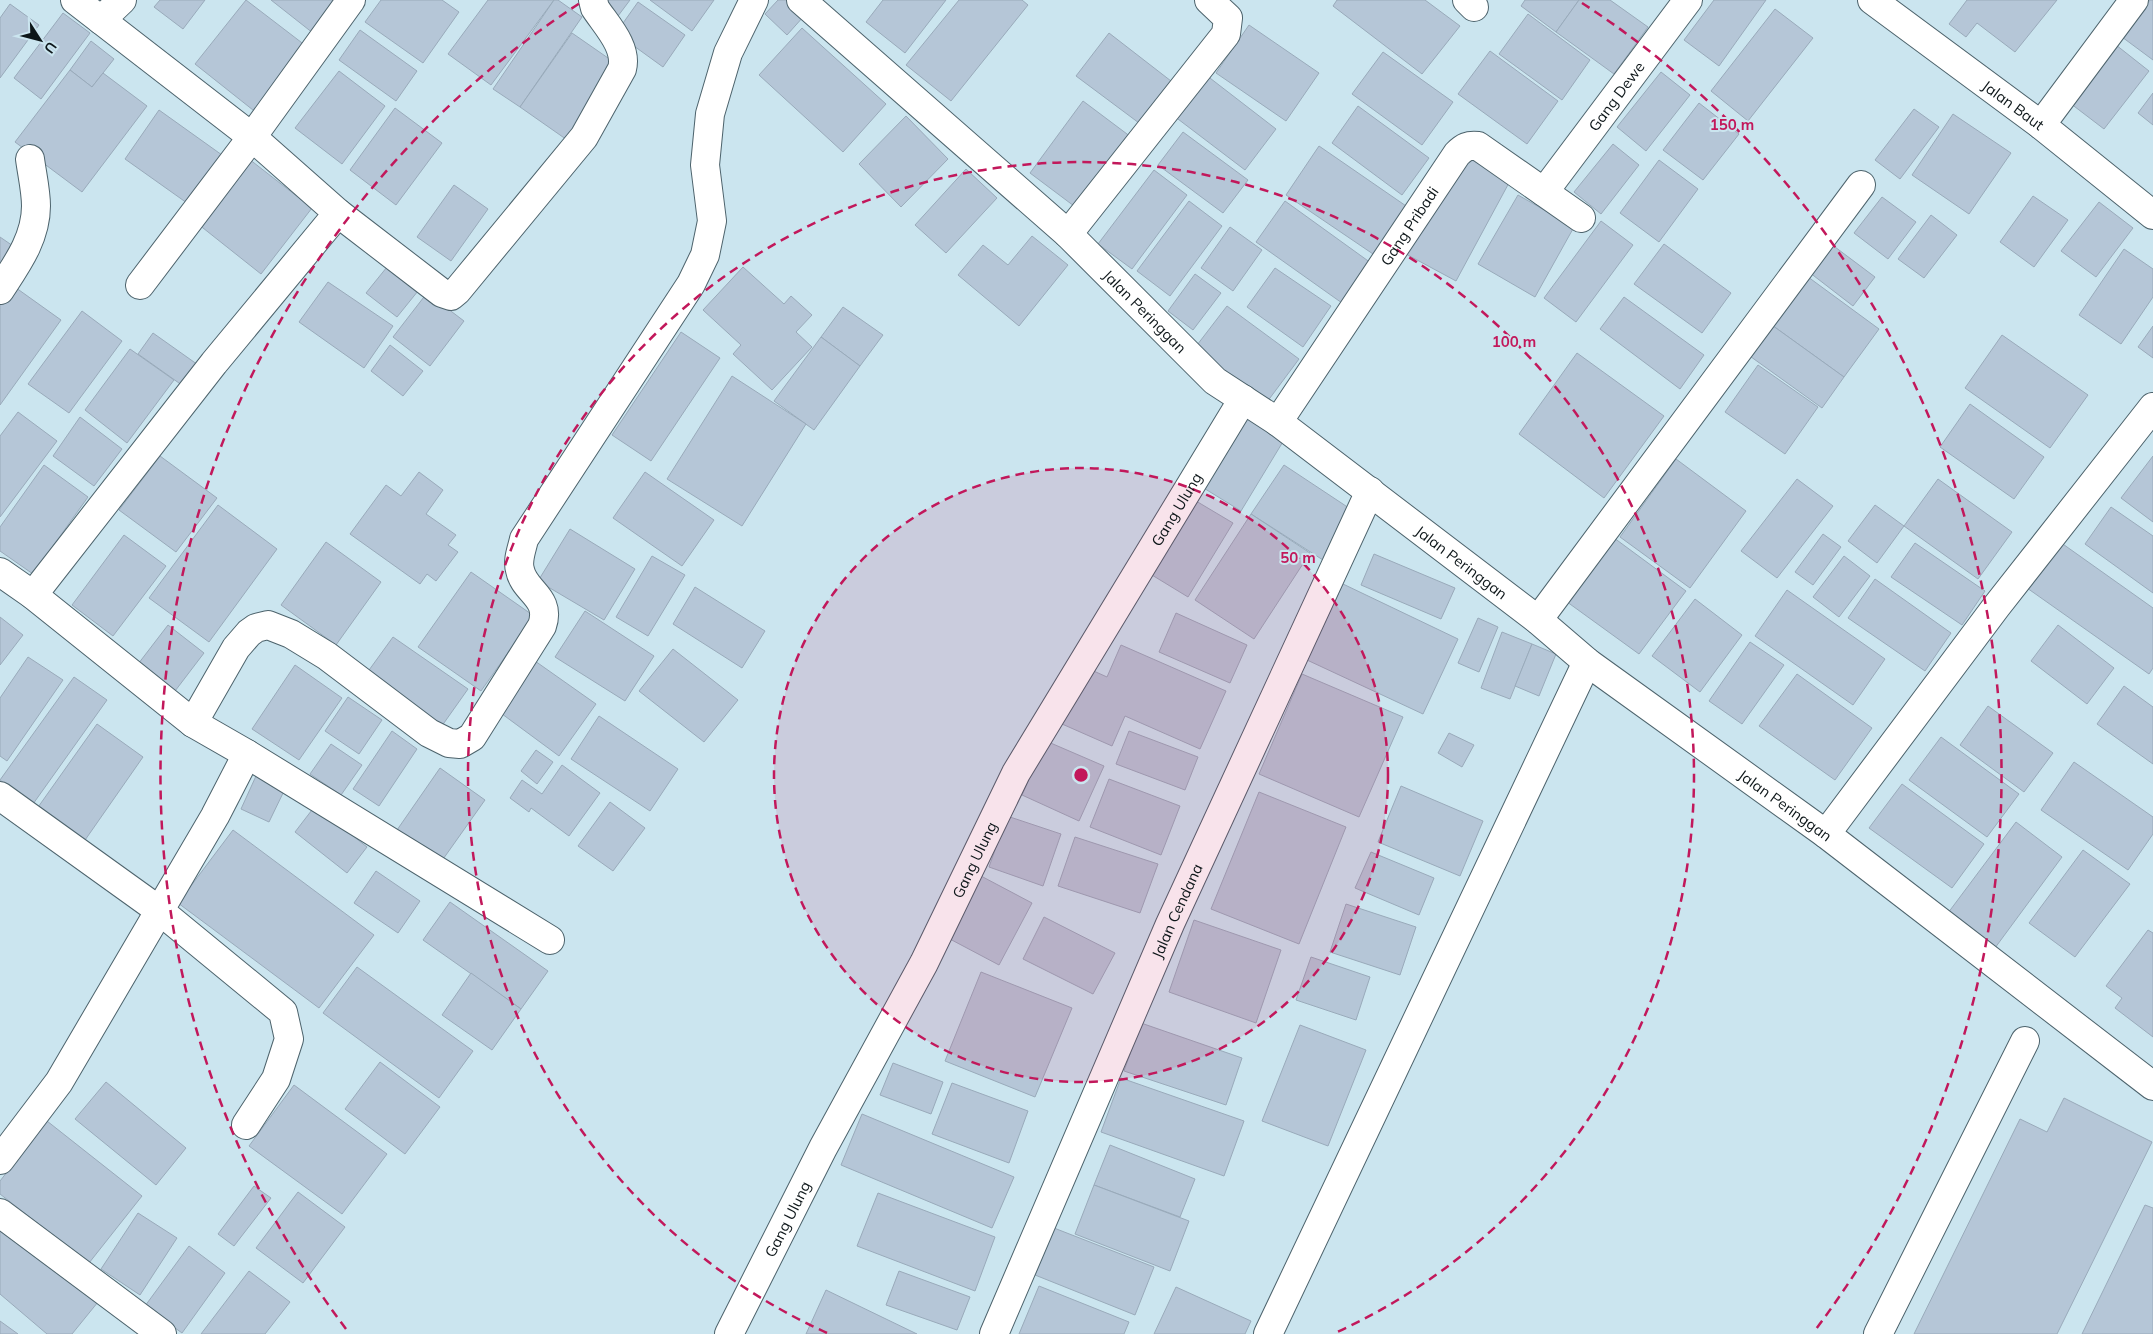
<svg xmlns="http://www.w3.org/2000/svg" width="2153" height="1334" font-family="Mulish,sans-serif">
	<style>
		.building { fill: #b5c6d7; stroke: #99aaba }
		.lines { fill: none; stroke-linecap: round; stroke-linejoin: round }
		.street-casing { stroke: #4d636c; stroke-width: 30 }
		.street { stroke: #fff; stroke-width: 28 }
		.ring { fill: none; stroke: #c2185b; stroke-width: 2.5; stroke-dasharray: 9 6 }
		.labels { text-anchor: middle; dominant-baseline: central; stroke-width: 4; stroke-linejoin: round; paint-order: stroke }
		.street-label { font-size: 15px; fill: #0d1619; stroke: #cbe5ef }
		.centre { fill: #c2185b; stroke: #cbe5ef; stroke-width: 2.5 }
		.ring-label { font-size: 15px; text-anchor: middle; font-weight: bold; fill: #c2185b; stroke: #cbe5ef; stroke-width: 4; stroke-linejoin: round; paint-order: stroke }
	</style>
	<rect width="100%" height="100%" fill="#cbe5ef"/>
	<g class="building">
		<polygon points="160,0 205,0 183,29 154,7"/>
		<polygon points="246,0 310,49 258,114 195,64"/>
		<polygon points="271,0 347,0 318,37"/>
		<polygon points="381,0 442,0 459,12 423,63 365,22"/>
		<polygon points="488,0 554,0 491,85 448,54"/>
		<polygon points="554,0 558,0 582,17 520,107 493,89"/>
		<polygon points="596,0 630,0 618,16"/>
		<polygon points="650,0 714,0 692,31"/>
		<polygon points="778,0 787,0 804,16 787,35 765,14"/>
		<polygon points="883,0 946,0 905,53 866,22"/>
		<polygon points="959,0 1022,0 1028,5 951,101 906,65"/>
		<polygon points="1337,0 1425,0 1460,26 1422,74 1333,6"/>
		<polygon points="1525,0 1579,0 1556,32 1521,6"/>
		<polygon points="1579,0 1610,0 1648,27 1614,74 1556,32"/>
		<polygon points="1714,0 1766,0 1719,66 1684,40"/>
		<polygon points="1967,0 2057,0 2015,52 1977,23 1966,37 1949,24"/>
		<polygon points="2150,0 2153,0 2153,60 2122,37"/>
		<polygon points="638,2 685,35 663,67 616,33"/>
		<polygon points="10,4 39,25 0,78 0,18"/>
		<polygon points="1775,9 1813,38 1748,121 1711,91"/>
		<polygon points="63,13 90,33 41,99 14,78"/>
		<polygon points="1528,14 1590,60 1562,100 1499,54"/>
		<polygon points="1249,25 1319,73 1286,121 1216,73"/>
		<polygon points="802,28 886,104 843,152 759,75"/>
		<polygon points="360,30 417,71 396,101 339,60"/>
		<polygon points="572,33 621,67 570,142 520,107"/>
		<polygon points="1109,33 1171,81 1139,123 1076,76"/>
		<polygon points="91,41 114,59 92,87 70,70"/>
		<polygon points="2111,41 2149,71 2104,129 2066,100"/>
		<polygon points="1490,51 1558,101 1527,144 1458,94"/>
		<polygon points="1383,52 1453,102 1422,145 1352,94"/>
		<polygon points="70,70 92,87 103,73 147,106 82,192 15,142"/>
		<polygon points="339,71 385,106 342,164 295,128"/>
		<polygon points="1661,72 1690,95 1646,151 1617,127"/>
		<polygon points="1206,75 1276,129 1245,170 1174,116"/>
		<polygon points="2153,93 2153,125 2138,113"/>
		<polygon points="1083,101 1135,140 1082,212 1030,173"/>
		<polygon points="1699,103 1739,134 1703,180 1663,150"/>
		<polygon points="1358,106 1429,158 1402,195 1332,143"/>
		<polygon points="395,108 442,143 396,205 350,170"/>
		<polygon points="1914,109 1939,127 1900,179 1875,160"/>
		<polygon points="159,110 222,155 187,203 125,159"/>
		<polygon points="1953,114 2011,153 1969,214 1912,175"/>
		<polygon points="906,116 948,159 901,207 859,164"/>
		<polygon points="1183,132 1248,180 1223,213 1158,165"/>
		<polygon points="1613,144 1639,165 1601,214 1574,192"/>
		<polygon points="1319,146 1409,208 1376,256 1286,195"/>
		<polygon points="1461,154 1510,181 1456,281 1406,254"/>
		<polygon points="249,159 312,208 261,274 198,224"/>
		<polygon points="1659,160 1698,189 1659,242 1620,213"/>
		<polygon points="966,169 997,198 946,253 915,225"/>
		<polygon points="1154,170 1187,195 1132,269 1098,244"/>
		<polygon points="454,185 488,209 451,261 417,237"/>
		<polygon points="1518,195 1574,227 1535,297 1478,264"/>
		<polygon points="2033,196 2068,220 2034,267 2000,242"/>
		<polygon points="1882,197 1916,222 1888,259 1854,233"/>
		<polygon points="1189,201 1222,226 1170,296 1137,271"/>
		<polygon points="1285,201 1371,263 1342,303 1256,242"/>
		<polygon points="2099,202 2133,228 2096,277 2061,251"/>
		<polygon points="1931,215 1957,235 1924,278 1898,259"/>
		<polygon points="1601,221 1633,245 1576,322 1544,298"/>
		<polygon points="1230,227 1262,250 1233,291 1201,268"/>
		<polygon points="1032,236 1068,265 1019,326 958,275 983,245 1008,265"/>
		<polygon points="0,237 16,248 0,270"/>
		<polygon points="1827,241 1875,277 1853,306 1805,269"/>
		<polygon points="1664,244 1731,293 1702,333 1634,284"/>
		<polygon points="2124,249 2153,269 2153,297 2121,344 2079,315"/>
		<polygon points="387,267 418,291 397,317 366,293"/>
		<polygon points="743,267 784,304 791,296 812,315 796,332 812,347 772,390 733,354 741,345 703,310"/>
		<polygon points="1275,268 1331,306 1303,347 1247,307"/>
		<polygon points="1195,274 1221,293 1193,330 1168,311"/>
		<polygon points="1804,274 1879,329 1844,377 1769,323"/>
		<polygon points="328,282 393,326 364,368 299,322"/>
		<polygon points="12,285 61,320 0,405 0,302"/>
		<polygon points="427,293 464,321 430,366 393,337"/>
		<polygon points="1624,297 1704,355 1680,389 1600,329"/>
		<polygon points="1227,306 1299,359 1267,402 1194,349"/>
		<polygon points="843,307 883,335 860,366 821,337"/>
		<polygon points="82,311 122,341 69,413 28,384"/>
		<polygon points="1769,323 1844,377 1822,408 1747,354"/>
		<polygon points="2153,326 2153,358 2138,347"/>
		<polygon points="681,332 720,358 651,461 612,435"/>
		<polygon points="153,333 201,367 186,388 138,354"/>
		<polygon points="2002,335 2088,395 2050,448 1965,388"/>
		<polygon points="821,337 860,366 814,430 774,401"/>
		<polygon points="390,345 423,371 403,396 371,371"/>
		<polygon points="130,349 174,380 127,443 85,410"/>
		<polygon points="1577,353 1664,416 1604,498 1519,434"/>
		<polygon points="1758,365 1818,407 1785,454 1725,412"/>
		<polygon points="732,376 806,424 742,526 667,479"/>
		<polygon points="1970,404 2044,457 2014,499 1940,447"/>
		<polygon points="18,412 57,441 0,517 0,436"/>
		<polygon points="1246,416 1284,440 1241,511 1202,487"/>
		<polygon points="80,417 122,449 94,486 53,456"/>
		<polygon points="160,456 217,498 176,552 119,510"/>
		<polygon points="2153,456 2153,522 2121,498"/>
		<polygon points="1676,459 1746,511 1690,588 1620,537"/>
		<polygon points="44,465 88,497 33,574 0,551 0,527"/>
		<polygon points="1284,465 1355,512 1323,560 1251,514"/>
		<polygon points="419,472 443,490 426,514 456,535 448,545 458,552 436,581 427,574 420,584 350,534 386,485 401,496"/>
		<polygon points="645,472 714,520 682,566 613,518"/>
		<polygon points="1797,479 1833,506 1777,578 1741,551"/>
		<polygon points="1938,479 2012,532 1978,579 1904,526"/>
		<polygon points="1191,498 1233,523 1188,597 1147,572"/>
		<polygon points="218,505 277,549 209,642 149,598"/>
		<polygon points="1875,505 1904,526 1877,563 1848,541"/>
		<polygon points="2111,507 2153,536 2153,593 2085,544"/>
		<polygon points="1251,514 1310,553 1254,639 1195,600"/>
		<polygon points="570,529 635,569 604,620 538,581"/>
		<polygon points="1823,534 1841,547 1813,585 1795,572"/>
		<polygon points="124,535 166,566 113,636 72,605"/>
		<polygon points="1610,535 1686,591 1639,654 1563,599"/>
		<polygon points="326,542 381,582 336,645 281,605"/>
		<polygon points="2060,542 2153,608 2153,668 2149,674 2027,588"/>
		<polygon points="1915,543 1985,591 1962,625 1891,577"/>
		<polygon points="1374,554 1455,588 1441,619 1361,585"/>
		<polygon points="652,556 685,575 648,636 616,617"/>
		<polygon points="1844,556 1870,576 1839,617 1813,597"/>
		<polygon points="471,572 534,616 481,691 418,647"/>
		<polygon points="1875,579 1951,633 1925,671 1848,618"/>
		<polygon points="1343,584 1458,639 1423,714 1307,660"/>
		<polygon points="695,587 765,631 742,668 673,624"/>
		<polygon points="1787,590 1885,659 1853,705 1755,636"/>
		<polygon points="1695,599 1742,635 1700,692 1652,656"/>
		<polygon points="585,611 654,656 625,701 555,657"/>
		<polygon points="1176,613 1247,645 1230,683 1159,652"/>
		<polygon points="0,617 23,635 0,665"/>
		<polygon points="1478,618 1498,627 1479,672 1458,663"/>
		<polygon points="168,625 204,653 172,695 135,668"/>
		<polygon points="2058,625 2114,668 2087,704 2031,661"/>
		<polygon points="1502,632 1532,644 1510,699 1481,688"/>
		<polygon points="393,637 468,689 439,730 364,677"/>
		<polygon points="1750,642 1784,665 1742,724 1709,701"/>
		<polygon points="1532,644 1556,654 1539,696 1515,686"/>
		<polygon points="1121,645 1226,691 1200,749 1125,716 1112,746 1062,724 1087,668 1107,677"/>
		<polygon points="673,649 738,700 704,742 639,691"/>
		<polygon points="28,657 63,680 7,761 0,756 0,698"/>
		<polygon points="535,661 596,704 559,756 498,711"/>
		<polygon points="295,665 342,698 299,760 252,729"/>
		<polygon points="1302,674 1403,717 1359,817 1259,774"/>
		<polygon points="1797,674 1872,728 1835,780 1759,726"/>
		<polygon points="74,677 107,700 33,804 0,780"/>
		<polygon points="2124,686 2153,707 2153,764 2097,724"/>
		<polygon points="348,697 382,720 359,754 325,731"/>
		<polygon points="1988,706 2053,753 2024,792 1960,745"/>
		<polygon points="599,716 678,769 650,811 571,759"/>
		<polygon points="97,724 143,757 83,843 36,810"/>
		<polygon points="392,731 417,749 379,806 353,789"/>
		<polygon points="1129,731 1198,757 1185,790 1116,764"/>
		<polygon points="1449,733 1474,745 1462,767 1438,753"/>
		<polygon points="1941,737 2019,794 1987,837 1909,780"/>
		<polygon points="1046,741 1104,766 1079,821 1022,795"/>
		<polygon points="331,744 362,765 341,795 310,774"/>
		<polygon points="536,750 553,762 537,784 521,771"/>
		<polygon points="2074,762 2153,817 2153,834 2128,870 2041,810"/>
		<polygon points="562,765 600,793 569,836 531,808 529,812 510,798 522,780 542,794"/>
		<polygon points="440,768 485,800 441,862 397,830"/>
		<polygon points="256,776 285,789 269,822 241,809"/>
		<polygon points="1109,779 1180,806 1161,855 1090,827"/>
		<polygon points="1902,784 1984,844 1952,888 1869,828"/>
		<polygon points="1401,786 1483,821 1460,876 1378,842"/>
		<polygon points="1259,792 1346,827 1299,944 1211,909"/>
		<polygon points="610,802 645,828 613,871 578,846"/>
		<polygon points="315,806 367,847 347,873 295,832"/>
		<polygon points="1007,816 1061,834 1043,886 989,867"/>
		<polygon points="2016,822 2062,857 1992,952 1945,917"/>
		<polygon points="233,830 374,935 319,1008 178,903"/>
		<polygon points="1075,837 1158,864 1140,913 1058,886"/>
		<polygon points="2083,850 2130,884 2075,957 2029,923"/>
		<polygon points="1371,852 1434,878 1419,915 1355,888"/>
		<polygon points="376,871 420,901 398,933 354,903"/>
		<polygon points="981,876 1032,903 999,965 948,938"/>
		<polygon points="450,902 548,971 521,1009 423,940"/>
		<polygon points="1346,904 1416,927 1400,975 1330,952"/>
		<polygon points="1044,917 1115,953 1093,994 1023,959"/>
		<polygon points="1194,920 1281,950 1256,1023 1169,992"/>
		<polygon points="2148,930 2153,933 2153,1037 2115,1008 2122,998 2106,986"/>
		<polygon points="1311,957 1370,977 1356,1020 1296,1000"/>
		<polygon points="357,967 473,1051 439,1098 323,1013"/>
		<polygon points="981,972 1072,1008 1035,1097 945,1061"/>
		<polygon points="471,973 521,1009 492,1050 442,1015"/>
		<polygon points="1141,1023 1242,1058 1226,1105 1124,1071"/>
		<polygon points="1300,1025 1366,1050 1328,1146 1262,1121"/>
		<polygon points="380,1062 440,1107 405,1154 345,1109"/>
		<polygon points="893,1063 943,1082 931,1114 880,1095"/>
		<polygon points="1121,1078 1244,1121 1224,1176 1101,1132"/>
		<polygon points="106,1082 186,1148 156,1185 75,1119"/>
		<polygon points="952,1083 1028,1111 1009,1163 932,1134"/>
		<polygon points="294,1085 387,1154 342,1214 249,1146"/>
		<polygon points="2064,1098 2152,1142 2057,1334 1914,1334 2020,1119 2047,1132"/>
		<polygon points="862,1114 1014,1177 992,1228 841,1165"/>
		<polygon points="47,1121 142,1196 89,1263 0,1194 0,1181"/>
		<polygon points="1110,1145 1195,1179 1180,1217 1094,1185"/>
		<polygon points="1094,1185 1189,1221 1170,1271 1075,1234"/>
		<polygon points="254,1186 271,1198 234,1246 218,1234"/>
		<polygon points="298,1192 345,1227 303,1283 256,1248"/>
		<polygon points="878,1193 995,1237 975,1291 857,1246"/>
		<polygon points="2145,1205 2153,1208 2153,1334 2082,1334"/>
		<polygon points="138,1213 177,1238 140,1295 101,1269"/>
		<polygon points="0,1221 98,1302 72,1334 47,1334 0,1294"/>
		<polygon points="1054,1228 1154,1267 1135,1315 1035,1275"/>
		<polygon points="189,1246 225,1273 182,1333 145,1306"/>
		<polygon points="249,1271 290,1302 265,1334 201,1334"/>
		<polygon points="899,1271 970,1297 957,1330 886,1305"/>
		<polygon points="1039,1286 1129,1322 1124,1334 1019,1334"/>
		<polygon points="1176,1287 1251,1321 1245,1334 1154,1334"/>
		<polygon points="826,1290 917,1334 806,1334"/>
		<polygon points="0,1321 18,1334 0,1334"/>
	</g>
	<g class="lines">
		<defs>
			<g id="street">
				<path id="s1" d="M801,0L1068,234L1215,381L1278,422L1538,620L1587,662L1826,834L2153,1086"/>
				<polyline points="1467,0 1474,7"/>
				<path id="s2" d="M1872,0L2041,125L2153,215"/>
				<polyline points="101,20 122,0"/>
				<polyline points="2041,125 2134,0"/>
				<path id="s3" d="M1544,192L1688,0"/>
				<path d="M338,213L442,293L451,296L457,291L584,137L622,69C628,47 606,25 595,8L593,0"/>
				<polyline points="1068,234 1226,34 1228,18 1209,0"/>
				<polyline points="140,285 252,137 351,0"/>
				<path d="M0,290C17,264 36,238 36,206C36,191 32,174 30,159"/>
				<path id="s4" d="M1278,422L1457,154C1464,147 1468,145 1478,146L1581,218"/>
				<polyline points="0,572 33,595 193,723 247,754 215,816 59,1082 0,1160"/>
				<polyline points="33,595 214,363 338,213 252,137 75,0"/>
				<polyline points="1538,620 1861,185"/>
				<path d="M193,723L236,648L249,633L256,628L268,625L291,634L327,656L429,733L449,743L460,744L472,737L542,626C552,597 524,592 520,570C517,560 522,549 524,539L691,284L705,255L712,221L705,165L710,114L728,53L754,0"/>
				<polyline points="247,754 550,940"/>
				<polyline points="0,796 160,911 283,1012 289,1039 276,1079 246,1125"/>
				<polyline points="1826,834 1996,607 2153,407"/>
				<polyline points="0,1213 162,1334"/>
				<path id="s5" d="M729,1334L823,1148L924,963L1016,773L1243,399"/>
				<path id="s6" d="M994,1334L1170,924L1370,491"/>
				<polyline points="1268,1334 1587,662"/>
				<polyline points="1878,1334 2025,1041"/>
			</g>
		</defs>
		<use href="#street" class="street-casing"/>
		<use href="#street" class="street"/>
	</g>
	<circle cx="1081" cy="775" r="307" fill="#c2185b" fill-opacity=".12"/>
	<g class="ring">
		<circle cx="1081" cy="775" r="307"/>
		<path d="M827 1333A613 613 0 1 1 1335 1333"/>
		<path d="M346 1329A920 920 0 0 1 580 3M1582 3A920 920 0 0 1 1816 1329"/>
	</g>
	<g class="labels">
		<g class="street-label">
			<text stroke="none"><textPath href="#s3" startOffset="120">Gang Dewe</textPath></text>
			<text stroke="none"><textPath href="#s2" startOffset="176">Jalan Baut</textPath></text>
			<text stroke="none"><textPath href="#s4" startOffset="236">Gang Pribadi</textPath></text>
			<text stroke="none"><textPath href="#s1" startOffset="464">Jalan Peringgan</textPath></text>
			<text stroke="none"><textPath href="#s5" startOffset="939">Gang Ulung</textPath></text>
			<text stroke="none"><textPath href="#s1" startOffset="869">Jalan Peringgan</textPath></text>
			<text stroke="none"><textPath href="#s1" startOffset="1274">Jalan Peringgan</textPath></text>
			<text stroke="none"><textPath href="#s5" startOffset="534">Gang Ulung</textPath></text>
			<text stroke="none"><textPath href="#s6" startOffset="461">Jalan Cendana</textPath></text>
			<text stroke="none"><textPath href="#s5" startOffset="129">Gang Ulung</textPath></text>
		</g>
	</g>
	<circle cx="1081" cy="775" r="8" class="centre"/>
	<g class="ring-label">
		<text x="1732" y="130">150 m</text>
		<text x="1514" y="347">100 m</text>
		<text x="1298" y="563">50 m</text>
	</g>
	<g transform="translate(40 40) rotate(126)" stroke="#cbe5ef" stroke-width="4" paint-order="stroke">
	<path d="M0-4L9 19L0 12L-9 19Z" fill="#0d1619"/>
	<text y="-8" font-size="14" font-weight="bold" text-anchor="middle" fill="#0d1619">U</text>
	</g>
</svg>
